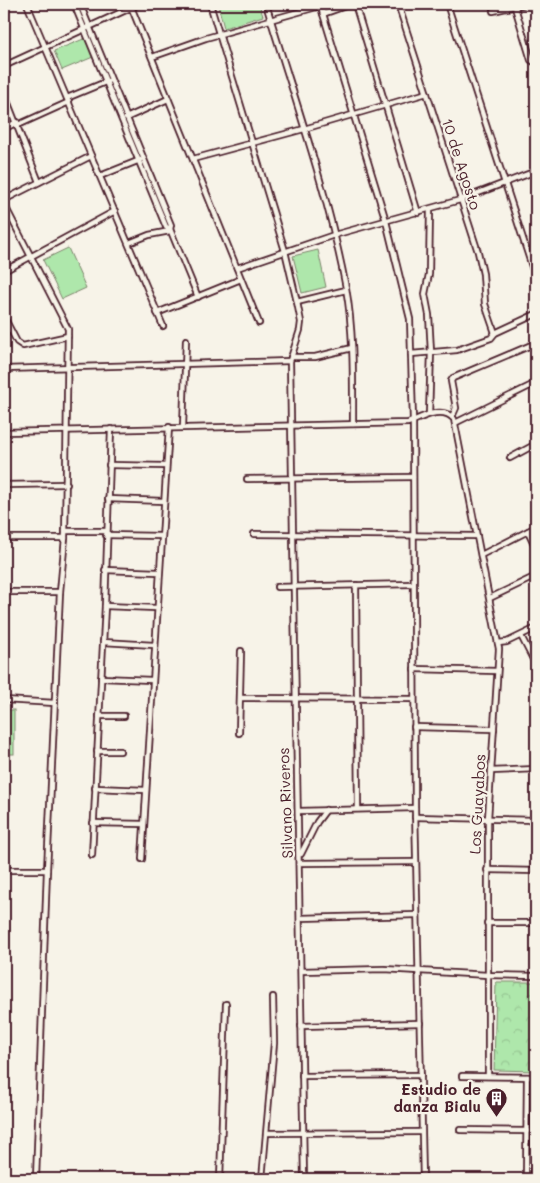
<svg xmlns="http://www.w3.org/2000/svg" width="540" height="1183" font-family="Mali,sans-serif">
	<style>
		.forest { fill: url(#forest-crowns); stroke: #7c836b }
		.pitch { fill: #aee7ab; stroke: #7c836b }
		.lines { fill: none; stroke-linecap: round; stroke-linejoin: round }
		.minor-casing { stroke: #4a1f2b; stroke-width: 8 }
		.minor { stroke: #f7f3e8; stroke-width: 4.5 }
		.labels { text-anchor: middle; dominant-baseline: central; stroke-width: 4.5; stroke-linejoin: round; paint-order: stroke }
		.street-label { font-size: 15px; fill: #4a1f2b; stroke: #f7f3e8 }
		.poi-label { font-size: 15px; font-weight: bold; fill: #4a1f2b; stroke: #f7f3e8; text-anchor: end }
	</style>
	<defs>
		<pattern id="forest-crowns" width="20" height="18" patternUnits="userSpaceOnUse" patternTransform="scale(1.25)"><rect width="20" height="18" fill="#aee7ab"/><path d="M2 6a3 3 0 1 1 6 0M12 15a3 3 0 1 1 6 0" fill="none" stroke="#97c693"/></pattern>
	</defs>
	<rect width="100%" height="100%" fill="#f7f3e8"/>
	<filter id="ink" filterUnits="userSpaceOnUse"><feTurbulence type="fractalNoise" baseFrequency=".02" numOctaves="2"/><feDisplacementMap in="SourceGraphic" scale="10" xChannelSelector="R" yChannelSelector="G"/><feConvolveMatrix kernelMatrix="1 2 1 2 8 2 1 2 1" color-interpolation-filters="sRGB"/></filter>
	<g filter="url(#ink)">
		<polygon class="forest" points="496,982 536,982 536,1071 494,1070"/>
		<g class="pitch">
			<polygon points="222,4 259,4 263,16 224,28 218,5"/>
			<polygon points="86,38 93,57 62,70 54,51"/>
			<polygon points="68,248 86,288 62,299 43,260"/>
			<polygon points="318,250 326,287 302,293 293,256"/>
			<rect x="4" y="710" width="10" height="44"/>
		</g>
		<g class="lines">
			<defs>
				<g id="minor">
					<polyline points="27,4 163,326"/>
					<polyline points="74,4 166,227 170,229 198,297"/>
					<polyline points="80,4 171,225 170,229"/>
					<polyline points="130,4 259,323"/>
					<polyline points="210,4 285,251 297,302 301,322 300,330 290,361 304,1179"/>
					<path d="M266,4C294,98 328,192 346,288C354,333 353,379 353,424"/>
					<polyline points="320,4 386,221 410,319 413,421 415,808 423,1179"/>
					<polyline points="355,4 418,213"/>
					<polyline points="398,4 478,252 483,274 485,304 495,333"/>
					<polyline points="447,4 536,279"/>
					<polyline points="514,4 531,60 536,63"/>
					<polyline points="493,11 525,4"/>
					<polyline points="323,14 351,4"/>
					<polyline points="152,57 206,38 320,6"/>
					<polyline points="4,66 139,4"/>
					<polyline points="4,93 39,182"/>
					<polyline points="67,98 108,81"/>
					<polyline points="126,118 168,99"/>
					<polyline points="18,125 69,102"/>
					<polyline points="4,129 17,122"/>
					<polyline points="193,159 304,129 427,93"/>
					<polyline points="100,176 140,160"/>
					<polyline points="4,200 91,156"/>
					<polyline points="4,204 68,329 65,538 60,592 47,870 36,1179"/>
					<polyline points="129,243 149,235 170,231"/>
					<polyline points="237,268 334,235 460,200 536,171"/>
					<polyline points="4,271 115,211"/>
					<polyline points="297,302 346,290"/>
					<polyline points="157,313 241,279"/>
					<polyline points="4,317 17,342 23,346 68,336"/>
					<polyline points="411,354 457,350 491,338 495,333 536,314"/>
					<polyline points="291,357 315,357 352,348"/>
					<polyline points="4,369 290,361"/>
					<polyline points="429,414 431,352 429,315 425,294 429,274 430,210"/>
					<polyline points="452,417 456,408 451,381 453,378 536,343"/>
					<polyline points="455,423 536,383"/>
					<polyline points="183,427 186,340"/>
					<path d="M4,432L408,423C421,418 442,405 454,419L499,649L488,819V1076"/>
					<polyline points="510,458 536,444"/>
					<polyline points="109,465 166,466"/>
					<polyline points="247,479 413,477"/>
					<polyline points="4,485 67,484"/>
					<polyline points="108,499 164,501"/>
					<polyline points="65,531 106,531"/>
					<polyline points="528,531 536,548"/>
					<polyline points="254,534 477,536"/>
					<polyline points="106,535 161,536"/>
					<polyline points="4,538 65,538"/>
					<polyline points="481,555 536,527"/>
					<polyline points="105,570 158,572"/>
					<polyline points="356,585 358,809"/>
					<polyline points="277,587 412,584"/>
					<polyline points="4,592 60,592"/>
					<polyline points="490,598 536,576"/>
					<polyline points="105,606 156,608"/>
					<polyline points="521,636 536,665"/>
					<polyline points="103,642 154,645"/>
					<polyline points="498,643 507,642 536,628"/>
					<polyline points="414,669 497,671"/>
					<polyline points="101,678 152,680"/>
					<polyline points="241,698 413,699"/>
					<polyline points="4,700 55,703"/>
					<polyline points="99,716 124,716"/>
					<polyline points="414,727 494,729"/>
					<polyline points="239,733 241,651"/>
					<polyline points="97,751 120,751"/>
					<polyline points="491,771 536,769"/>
					<polyline points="95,788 146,790"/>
					<polyline points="299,811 415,808"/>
					<polyline points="415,817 536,820"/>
					<polyline points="93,823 144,824"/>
					<polyline points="301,854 317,822 326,810"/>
					<polyline points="92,855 105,606 111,429"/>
					<polyline points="142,859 169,427"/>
					<polyline points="300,863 415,862"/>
					<polyline points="4,870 47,870"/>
					<polyline points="487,870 536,871"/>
					<polyline points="300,918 417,915"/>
					<polyline points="487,923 536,923"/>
					<polyline points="301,971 384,969 488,975 536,976"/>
					<polyline points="301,1026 420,1023"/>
					<polyline points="302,1076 421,1075"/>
					<polyline points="462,1076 536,1077"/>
					<polyline points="460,1130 527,1131"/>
					<polyline points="267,1133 420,1132"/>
					<polyline points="220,1179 226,1004"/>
					<polyline points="262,1179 274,1043 273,997"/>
					<polyline points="526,1179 527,1077"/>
					<polyline points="533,1179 535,1077"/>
				</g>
			</defs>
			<use href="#minor" class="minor-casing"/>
			<use href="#minor" class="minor"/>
		</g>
	</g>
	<defs>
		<symbol id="building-pin" viewBox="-11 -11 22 30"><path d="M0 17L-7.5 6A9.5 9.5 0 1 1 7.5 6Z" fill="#4a1f2b" stroke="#f7f3e8"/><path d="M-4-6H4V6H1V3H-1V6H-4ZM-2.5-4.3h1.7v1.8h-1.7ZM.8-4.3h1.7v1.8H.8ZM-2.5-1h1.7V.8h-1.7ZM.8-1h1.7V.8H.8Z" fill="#fff"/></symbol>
	</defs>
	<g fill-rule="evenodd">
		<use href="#building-pin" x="484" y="1086" width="25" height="34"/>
	</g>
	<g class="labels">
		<g class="street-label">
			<text transform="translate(462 164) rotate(72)">10 de Agosto</text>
			<text transform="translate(285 803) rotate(-92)">Silvano Riveros</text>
			<text transform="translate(477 804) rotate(-87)">Los Guayabos</text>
		</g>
		<g class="poi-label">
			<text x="481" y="1089">Estudio de<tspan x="481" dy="17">danza Bialu</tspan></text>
		</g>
	</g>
	<rect width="540" height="1183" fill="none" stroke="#f7f3e8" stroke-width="20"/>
	<rect x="10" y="10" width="520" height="1163" fill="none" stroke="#4a1f2b" stroke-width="2" filter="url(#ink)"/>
</svg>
